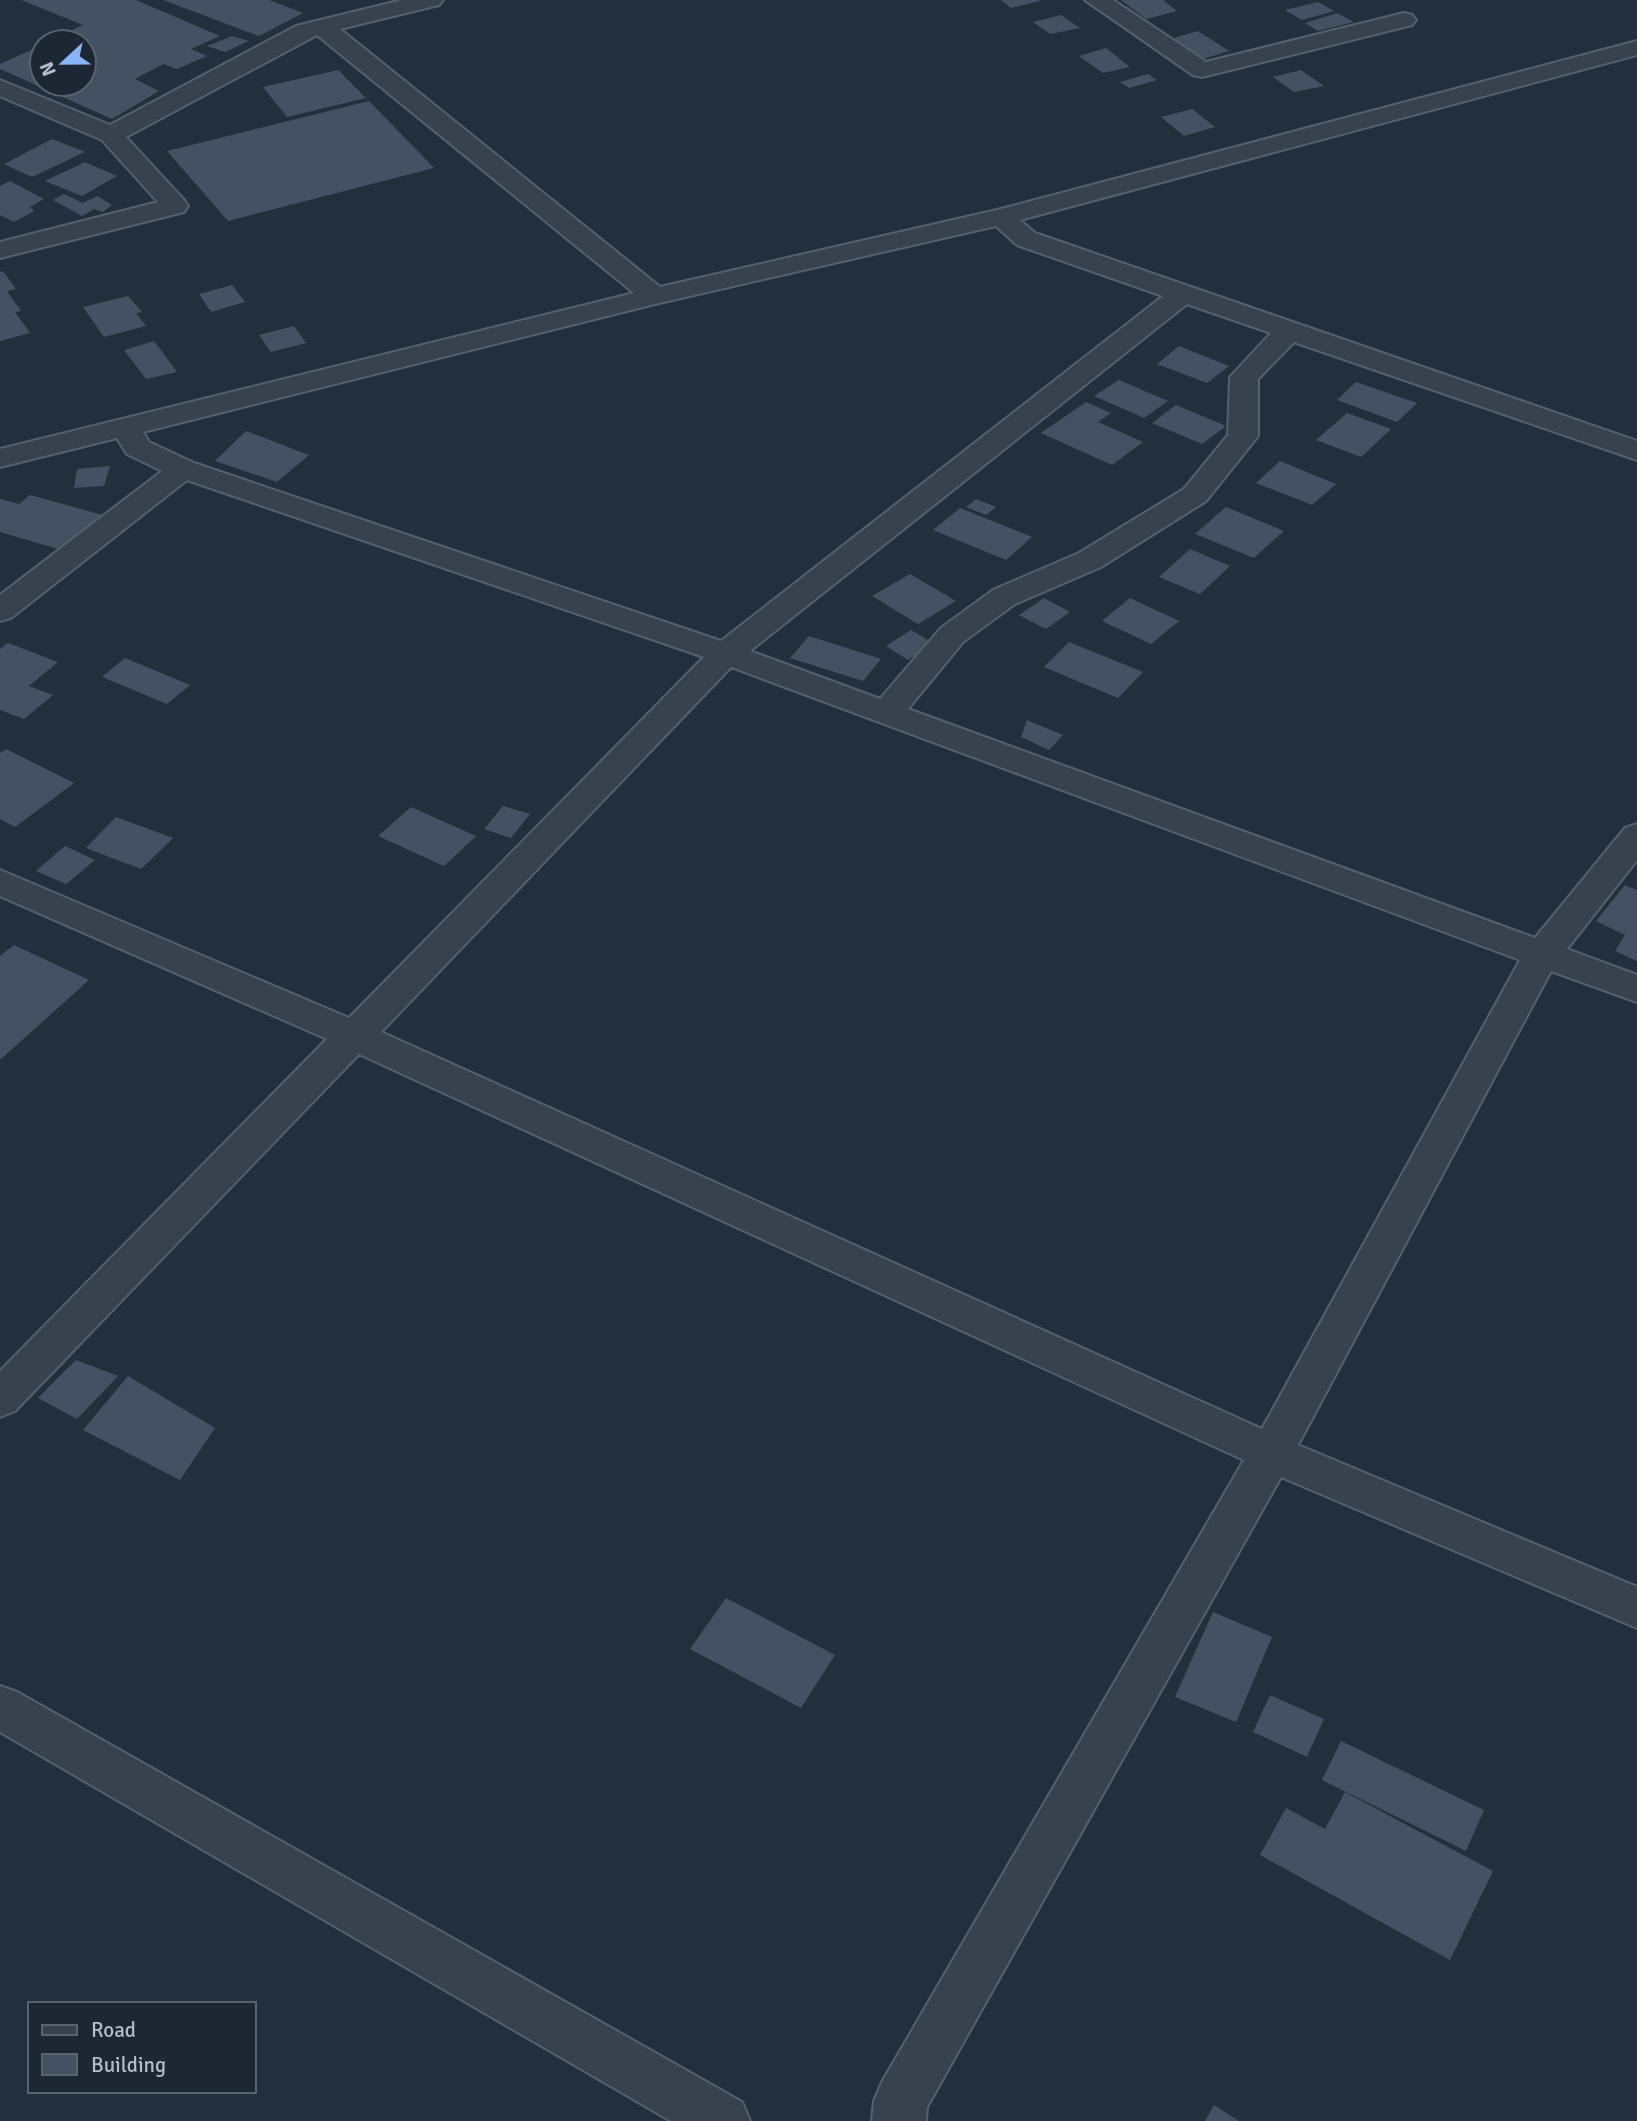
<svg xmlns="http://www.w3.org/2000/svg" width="1637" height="2121" font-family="Signika,sans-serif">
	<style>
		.building { fill: #455162 }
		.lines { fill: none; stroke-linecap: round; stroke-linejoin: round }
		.minor-casing { stroke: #565f6c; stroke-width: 4 }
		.minor { fill: #38414e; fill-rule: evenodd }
	</style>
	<rect width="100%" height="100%" fill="#242f3e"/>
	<g class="building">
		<polygon points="21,0 136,0 220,36 191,49 207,56 177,69 163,64 135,79 159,91 112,119 0,69 0,64 42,45 42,84 84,84 84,42 47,42 83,25"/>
		<polygon points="163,0 269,0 303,13 259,36"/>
		<polygon points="1001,0 1039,0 1040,1 1011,8"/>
		<polygon points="1121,0 1163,0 1177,11 1146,19"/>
		<polygon points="1318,2 1334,11 1302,20 1285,10"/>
		<polygon points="1337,13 1354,22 1318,31 1305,23"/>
		<polygon points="1061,15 1080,28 1050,34 1033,22"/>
		<polygon points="1198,31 1229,51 1203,59 1174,38"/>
		<polygon points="232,36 249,41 225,52 207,46"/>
		<polygon points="1106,48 1130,67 1103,73 1079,56"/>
		<polygon points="338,70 366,98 287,117 263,87"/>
		<polygon points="1301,70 1324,86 1294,92 1273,77"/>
		<polygon points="1148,74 1157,80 1129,88 1120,82"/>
		<polygon points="369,101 434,168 228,221 167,151"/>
		<polygon points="1192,109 1215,127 1184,136 1161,117"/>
		<polygon points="52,139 85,152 32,177 4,164"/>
		<polygon points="85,162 117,176 82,196 45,181"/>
		<polygon points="10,181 44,199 30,207 34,211 14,222 0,215 0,186"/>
		<polygon points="64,194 83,203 97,196 112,205 103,212 94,209 82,216 53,200"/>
		<polygon points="3,271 16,289 7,291 21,311 15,312 30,333 0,341 0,272"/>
		<polygon points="232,285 245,302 211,312 199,294"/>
		<polygon points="128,296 142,312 136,313 146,326 104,337 83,307"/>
		<polygon points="294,326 306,343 271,352 259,335"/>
		<polygon points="154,341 177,372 146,379 124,350"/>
		<polygon points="1179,346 1229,366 1207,383 1157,364"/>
		<polygon points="1119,380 1168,401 1144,418 1094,396"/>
		<polygon points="1356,382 1417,403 1397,422 1337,400"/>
		<polygon points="1086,402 1111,413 1098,422 1143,442 1112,465 1041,433"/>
		<polygon points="1176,405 1226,426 1202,444 1152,423"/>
		<polygon points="1347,413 1391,429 1361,457 1316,440"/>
		<polygon points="246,431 309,455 277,482 215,461"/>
		<polygon points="1280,461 1336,484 1312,505 1256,483"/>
		<polygon points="110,466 104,486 74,488 77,469"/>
		<polygon points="30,495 103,515 65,551 0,532 0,499 19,504"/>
		<polygon points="976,499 996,507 986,515 966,507"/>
		<polygon points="1226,507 1284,531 1254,558 1195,534"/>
		<polygon points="960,508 1032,537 1006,560 933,530"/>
		<polygon points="1190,549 1230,566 1200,594 1159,577"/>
		<polygon points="910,574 956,601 918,624 872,596"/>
		<polygon points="1044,598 1070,612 1046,629 1019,615"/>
		<polygon points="1130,598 1179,621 1151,644 1102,621"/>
		<polygon points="911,630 934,644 908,660 886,646"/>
		<polygon points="809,636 881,659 863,681 790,658"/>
		<polygon points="1069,642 1143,672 1118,698 1044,667"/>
		<polygon points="8,643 58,662 29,686 53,695 24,719 0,710 0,649"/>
		<polygon points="125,658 190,685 167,704 102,677"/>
		<polygon points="1027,720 1063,735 1049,750 1021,737"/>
		<polygon points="6,749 74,783 15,827 0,819 0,753"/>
		<polygon points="503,806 530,814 511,838 484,829"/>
		<polygon points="411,807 476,836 444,866 378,836"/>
		<polygon points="116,817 173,838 141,869 86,848"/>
		<polygon points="65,846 95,860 66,884 36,871"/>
		<polygon points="1625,885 1637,890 1637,961 1615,951 1625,935 1596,921"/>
		<polygon points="14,945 89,980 0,1060 0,956"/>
		<polygon points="76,1360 118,1376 77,1419 38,1398"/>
		<polygon points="128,1376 215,1428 180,1480 83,1430"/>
		<polygon points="726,1598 835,1655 801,1708 690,1649"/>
		<polygon points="1213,1612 1272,1637 1236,1722 1175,1697"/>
		<polygon points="1270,1695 1324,1719 1307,1757 1253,1732"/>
		<polygon points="1341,1741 1484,1810 1466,1851 1322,1780"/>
		<polygon points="1345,1792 1493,1871 1450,1960 1260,1855 1286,1808 1325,1829"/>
		<polygon points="1214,2105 1239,2121 1205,2121"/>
	</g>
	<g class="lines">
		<defs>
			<g id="minor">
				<path d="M402,0H443L439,5L340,29L660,287L997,210L1637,41V55L1020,220L1035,233L1637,441V460L1294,342L1258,379V436L1206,501L1101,567L1015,604L963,642L908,709L1535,938L1625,828L1637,824V860L1567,949L1637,975V1002L1551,971L1298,1445L1637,1587V1628L1281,1477L927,2107L926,2121H872L874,2101L882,2082L1244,1460L359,1054L15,1411L0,1417V1371L327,1039L0,896V870L349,1018L704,657L187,480L11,618L0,621V595L162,471L127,454L117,438L0,467V449L634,293L317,35L126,137L184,200L188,206L184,212L0,258V242L158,202L102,140L0,96V80L110,125L296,26ZM996,226L1017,245L1163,296L721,641L194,463L149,442L143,432L655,304ZM1187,304L1271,333L1230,377L1228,435L1184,489L1079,553L993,590L941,628L880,699L750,651ZM731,667L1520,960L1262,1429L381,1032Z"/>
				<polygon points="1085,0 1113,0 1206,62 1404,13 1412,15 1416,20 1412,25 1202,77 1193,75"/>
				<polygon points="0,1686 17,1692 742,2102 750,2121 671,2121 0,1732"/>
			</g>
		</defs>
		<use href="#minor" class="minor-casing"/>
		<use href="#minor" class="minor"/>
	</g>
	<rect x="28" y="2002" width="228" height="91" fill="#1d2633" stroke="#59626f" stroke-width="2"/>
	<rect x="42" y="2025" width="35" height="10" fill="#38414e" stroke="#59626f" stroke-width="2"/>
	<text x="91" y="2037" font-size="21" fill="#b4bcc9">Road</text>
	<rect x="42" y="2054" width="35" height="21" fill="#455162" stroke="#59626f" stroke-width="2"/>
	<text x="91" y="2072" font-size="21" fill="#b4bcc9">Building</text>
	<g transform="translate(63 63) rotate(248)"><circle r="33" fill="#1d2633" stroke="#59626f" stroke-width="2"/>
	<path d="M0-5L12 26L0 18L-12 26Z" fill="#8ab4f8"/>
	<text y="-10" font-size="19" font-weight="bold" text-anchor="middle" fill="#b4bcc9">N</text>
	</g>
</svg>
